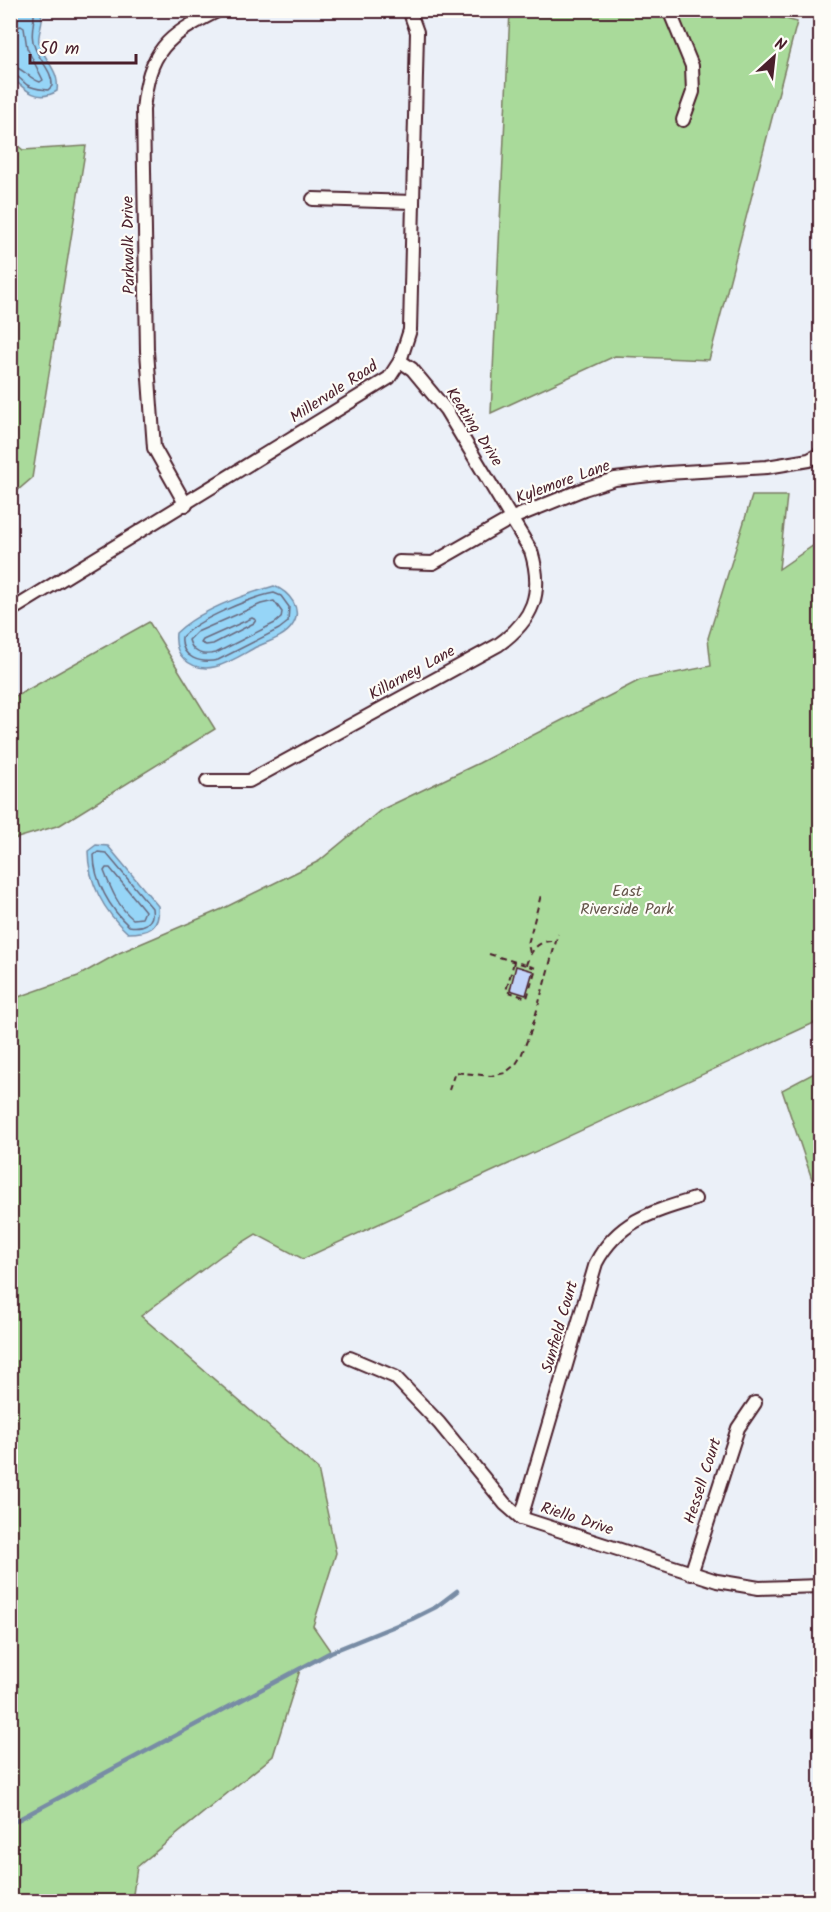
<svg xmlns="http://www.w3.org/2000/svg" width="831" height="1912" font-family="Kalam,sans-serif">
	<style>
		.green { fill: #a9da9a; stroke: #7a7c62; stroke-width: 1.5 }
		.water { fill: #96d5f7; stroke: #788ca5; stroke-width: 1.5 }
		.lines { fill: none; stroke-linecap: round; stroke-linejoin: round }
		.shore { stroke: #68687d; stroke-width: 1.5 }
		.stream { stroke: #788ca5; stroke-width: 4.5 }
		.building { fill: #c2d3f9; stroke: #4a1f2b; stroke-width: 1.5 }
		.minor-casing { stroke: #4a1f2b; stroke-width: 16 }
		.path { stroke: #4a1f2b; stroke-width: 2; stroke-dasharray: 6 4.5; stroke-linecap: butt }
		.minor { stroke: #fdfcf7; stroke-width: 12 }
		.labels { text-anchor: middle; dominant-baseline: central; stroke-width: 4.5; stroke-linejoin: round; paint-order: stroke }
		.street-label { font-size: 16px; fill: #4a1f2b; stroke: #fdfcf7 }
		.park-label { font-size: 16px; fill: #66574c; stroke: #fdfcf7 }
	</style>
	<rect width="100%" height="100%" fill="#ebf0f8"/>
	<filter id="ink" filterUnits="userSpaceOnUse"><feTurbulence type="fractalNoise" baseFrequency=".0167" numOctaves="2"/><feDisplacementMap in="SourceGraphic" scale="12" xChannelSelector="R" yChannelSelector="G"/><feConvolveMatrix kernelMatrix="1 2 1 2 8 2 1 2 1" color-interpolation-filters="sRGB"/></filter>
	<g filter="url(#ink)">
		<g class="green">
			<polygon points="753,10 797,22 709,360 615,356 491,413 510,11"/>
			<polygon points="11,140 23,150 86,146 32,478 11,496"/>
			<polygon points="752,496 787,496 779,569 820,541 820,1036 816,1022 303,1259 256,1234 222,1255 141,1316 318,1469 336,1553 313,1626 331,1652 300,1670 273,1756 137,1867 132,1901 11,1901 10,1000 78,976 119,953 222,909 319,861 381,810 479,763 640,680 711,666 708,638"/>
			<polygon points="149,622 215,729 60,825 11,840 11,699"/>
			<polygon points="820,1070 820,1203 782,1090"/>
		</g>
		<g class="water">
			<path d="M18,11C24,10 38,8 41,14C45,22 37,33 39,42C44,61 60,70 57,91C38,103 25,90 11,77V18Z"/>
			<path d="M274,586C289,592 304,609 292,626C285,637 267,642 256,647C234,659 206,680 184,659C176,652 175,643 176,633C199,611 243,595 274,586Z"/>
			<path d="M96,845L108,846L158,906C161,929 147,933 128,933C104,912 88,882 88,851Z"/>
		</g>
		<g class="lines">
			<g class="shore">
				<path d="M10,29L21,26L24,28L27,48L43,80L40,82C28,78 23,67 10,66"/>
				<path d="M10,73C18,75 21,80 27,85C34,89 40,89 48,90L52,86C53,72 40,61 35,48C29,35 35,23 34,10"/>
				<path d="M274,593L281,596L289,607L288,622L279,629L218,660C201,664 180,658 182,637C196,620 252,597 274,593Z"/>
				<path d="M274,601L282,612L281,618L275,623L216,653C203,656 193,654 189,640L197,632L261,604Z"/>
				<polygon points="252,618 256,620 254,623 213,644 206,645 201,643 203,640"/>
				<path d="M98,852L106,853L152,908C155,924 142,928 129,926C110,909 94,881 94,855Z"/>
				<path d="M106,868H110L145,911L142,918L133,919C118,907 111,889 104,871Z"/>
			</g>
			<polyline class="stream" points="10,1824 331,1652 412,1619 436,1607 457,1591"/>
		</g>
		<polygon class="building" points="516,966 533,971 526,995 510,990"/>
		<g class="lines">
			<defs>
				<g id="minor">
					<polyline points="669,10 692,66 693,92 683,120"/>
					<polyline points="313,199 413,202"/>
					<path d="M186,505L154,448L147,351L143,110C149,50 166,36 219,10"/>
					<polyline points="399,562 433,563 510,519 584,489 615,479 667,473 767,467 809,460 820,454"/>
					<polyline points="10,611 389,378 400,361 410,330 417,32 409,10"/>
					<path d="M207,781H249L498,645C533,620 544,593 531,551L446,410L412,369L400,361"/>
					<polyline points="350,1358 395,1377 439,1423 505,1504 521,1518 717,1581 759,1588 820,1586"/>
					<path d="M521,1518L596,1263C618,1221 652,1212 695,1199"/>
					<polyline points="691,1574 738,1428 755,1403"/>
				</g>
			</defs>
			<use href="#minor" class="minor-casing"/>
			<g class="path">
				<polyline points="530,953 528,944 541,895"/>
				<polyline points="489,954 536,968 527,998 506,991 514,962"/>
				<path d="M526,965C531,950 538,940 555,941"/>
				<polyline points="449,1090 455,1072 491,1076 505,1073 516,1064 521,1056 532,1028 558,934"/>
			</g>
			<use href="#minor" class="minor"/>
		</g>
	</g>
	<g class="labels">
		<g class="street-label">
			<text transform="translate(129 245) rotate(-91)">Parkwalk Drive</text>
			<text transform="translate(334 392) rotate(-33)">Millervale Road</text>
			<text transform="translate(474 427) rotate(57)">Keating Drive</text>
			<text transform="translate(563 482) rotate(-20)">Kylemore Lane</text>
			<text transform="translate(412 673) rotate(-29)">Killarney Lane</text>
			<text transform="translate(560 1327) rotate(-74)">Sunfield Court</text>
			<text transform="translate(703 1481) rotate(-72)">Hessell Court</text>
			<text transform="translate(577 1519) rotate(18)">Riello Drive</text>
		</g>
		<g class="park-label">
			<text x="627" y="891">East<tspan x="627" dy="18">Riverside Park</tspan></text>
		</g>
	</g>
	<rect width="831" height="1912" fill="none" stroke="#fdfcf7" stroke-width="36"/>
	<rect x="18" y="18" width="795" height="1876" fill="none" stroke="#4a1f2b" stroke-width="2" filter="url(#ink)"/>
	<g transform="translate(774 57) rotate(27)" stroke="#fdfcf7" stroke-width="4.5" paint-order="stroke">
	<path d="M0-4.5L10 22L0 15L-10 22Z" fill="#4a1f2b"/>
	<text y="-9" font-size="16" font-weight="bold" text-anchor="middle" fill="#4a1f2b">N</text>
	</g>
	<path d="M30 54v9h106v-9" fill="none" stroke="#4a1f2b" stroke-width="3"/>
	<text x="39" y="54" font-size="18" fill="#4a1f2b" stroke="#fdfcf7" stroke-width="4.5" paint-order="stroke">50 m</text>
</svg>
